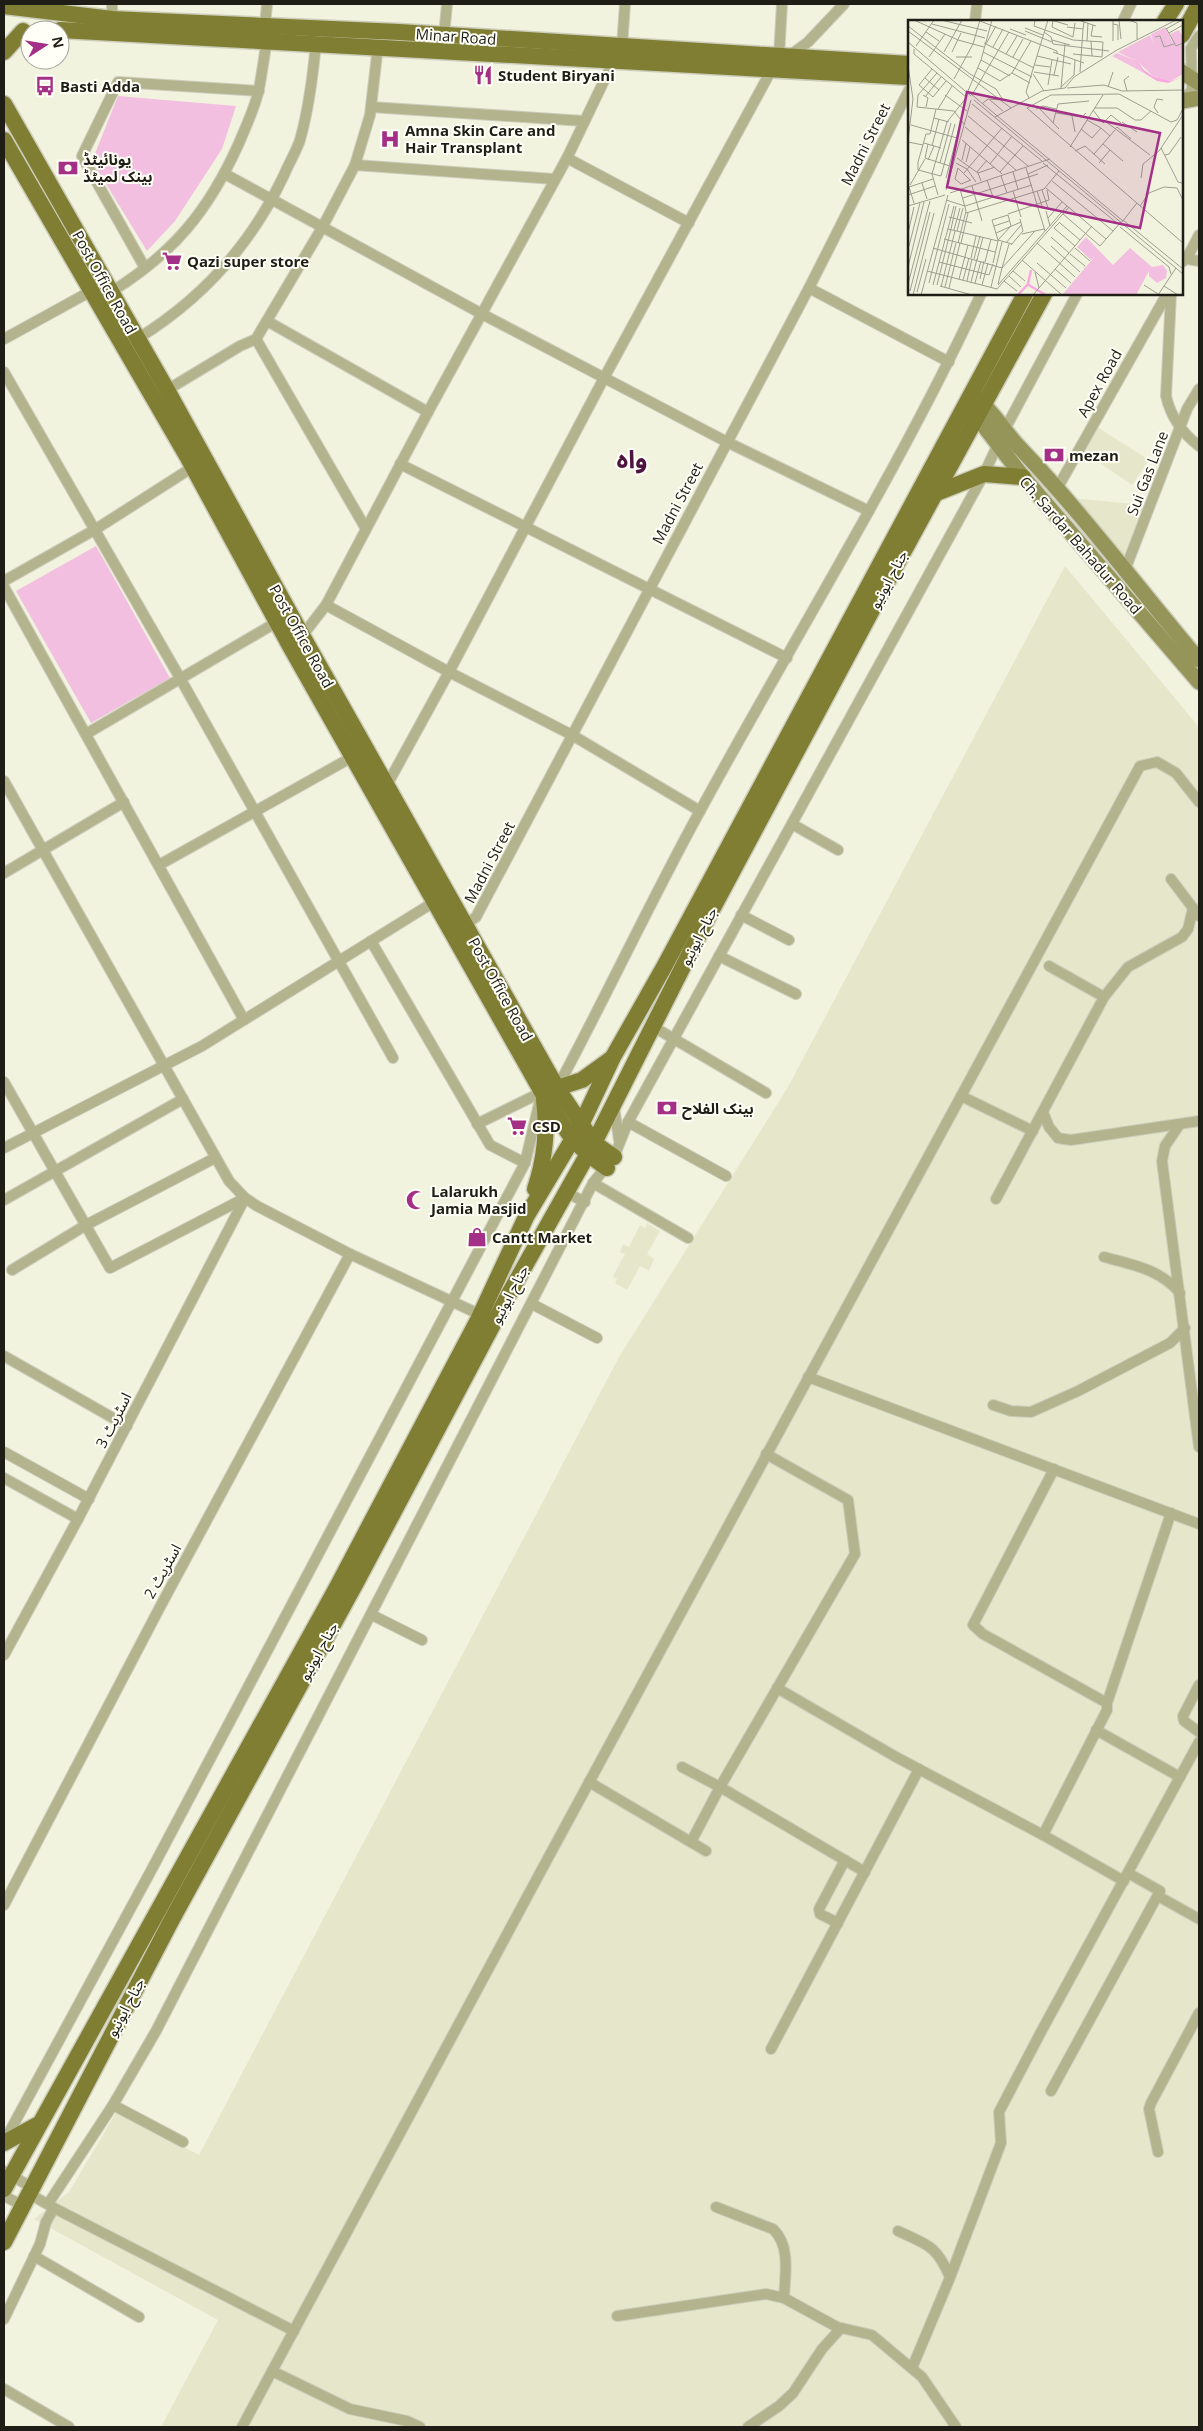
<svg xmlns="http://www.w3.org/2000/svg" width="1203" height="2431" font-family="'Open Sans','Noto Sans Arabic',sans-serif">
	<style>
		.built { fill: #e6e6cb }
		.green { fill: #f3bfe1 }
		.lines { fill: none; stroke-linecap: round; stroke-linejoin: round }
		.minor-casing { stroke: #cccdbb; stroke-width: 12 }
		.secondary-casing { stroke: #cccdbb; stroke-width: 18 }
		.primary-casing { stroke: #cccdbb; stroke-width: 19 }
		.minor { stroke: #b3b38d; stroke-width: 10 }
		.secondary { stroke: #95955a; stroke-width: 15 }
		.primary { stroke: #807e32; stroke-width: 16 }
		.labels { text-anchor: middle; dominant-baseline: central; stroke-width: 4; stroke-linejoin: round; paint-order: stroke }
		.street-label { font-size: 15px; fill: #1e1e17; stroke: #fffff7 }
		.poi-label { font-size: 15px; font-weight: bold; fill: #1e1e17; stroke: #fffff7; text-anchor: start }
		.town-label { font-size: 25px; font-weight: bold; fill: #4c143e; stroke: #fffff7 }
		.inset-river { fill: none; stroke: #faa9e0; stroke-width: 2.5 }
		.inset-road { fill: none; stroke: #9d9e8f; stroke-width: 1 }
		.view { fill: #a42f87; fill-opacity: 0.15; stroke: #a42f87; stroke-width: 2.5 }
		.inset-edge { fill: none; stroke: #1e1e17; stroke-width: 2.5 }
	</style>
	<rect width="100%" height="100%" fill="#f2f3df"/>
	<g class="built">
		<polygon points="1097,427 1149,460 1132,485 1083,451"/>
		<polygon points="1070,498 1146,505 1123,557"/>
		<polygon points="1065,566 1199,727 1199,2427 161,2427 218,2320 34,2219 69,2192 117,2111 199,2155 619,1357 788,1087"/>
		<polygon points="647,1223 660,1231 647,1254 654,1259 649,1271 640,1266 627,1290 615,1283 617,1279 613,1276 625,1254 620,1252 623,1244 629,1247 640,1225 645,1228"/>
	</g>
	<g class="green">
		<polygon points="118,96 236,106 222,149 175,221 147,251 92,161"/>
		<polygon points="96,546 170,678 91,723 16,591"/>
	</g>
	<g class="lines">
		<defs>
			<g id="minor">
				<polyline points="112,19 112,4"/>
				<polyline points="975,21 977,4"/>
				<polyline points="1123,21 1131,4"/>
				<polyline points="265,26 267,4"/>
				<polyline points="444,36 447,4"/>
				<polyline points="622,46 625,4"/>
				<polyline points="779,56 782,4"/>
				<polyline points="789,56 808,42 844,4"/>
				<polyline points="1184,103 1192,89 1191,48 1199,36"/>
				<polyline points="371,107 584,121"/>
				<polyline points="567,158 689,223"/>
				<polyline points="355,165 554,179"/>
				<polyline points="225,174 482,314 727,442 869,511"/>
				<polyline points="1182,258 1199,261"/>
				<polyline points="1182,262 1187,258 1199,235"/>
				<polyline points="145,268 82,156 118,82 259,91"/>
				<polyline points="809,288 949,362"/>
				<path d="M111,292C174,253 209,210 239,143C246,126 255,108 259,89C262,73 264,57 267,40"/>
				<path d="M1171,294L1166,396C1171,418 1182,433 1199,446"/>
				<polyline points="267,321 428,412"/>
				<polyline points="4,339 93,290"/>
				<path d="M137,339C202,299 252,243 284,175C289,163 296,152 300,140C309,108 313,75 316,43"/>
				<polyline points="256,339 366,529"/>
				<polyline points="4,372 180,678 393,1058"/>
				<polyline points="167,390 240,346 256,339 323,226 355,165 370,115 378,46"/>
				<polyline points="400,464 787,658"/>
				<polyline points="1058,487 1167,294"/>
				<polyline points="1125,570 1187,409 1199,389"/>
				<polyline points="4,581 96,529 193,467"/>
				<polyline points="4,587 244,1020"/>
				<polyline points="326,605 449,672 572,735 700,811"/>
				<polyline points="299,640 326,605 428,412 567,158 614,60"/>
				<polyline points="86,734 277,622"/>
				<polyline points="4,781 229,1181 245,1198 257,1206 350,1254 481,1315"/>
				<polyline points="387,785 449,672 604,378 772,69"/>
				<polyline points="792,824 838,850"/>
				<polyline points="159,865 354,756"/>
				<polyline points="4,873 124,802"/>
				<polyline points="1171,879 1199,916"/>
				<polyline points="741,915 789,940"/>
				<polyline points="462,927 476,917 809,288 909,90"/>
				<polyline points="371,941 490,1145 525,1163"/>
				<polyline points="719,956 796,994"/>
				<polyline points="1049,966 1104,997"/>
				<polyline points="652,1026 766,1093"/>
				<polyline points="4,1082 110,1268 245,1198"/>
				<path d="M557,1088C606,997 650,902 700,811C794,638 898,472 981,294"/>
				<polyline points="961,1096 1033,1131"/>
				<polyline points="614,1106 619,1140"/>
				<polyline points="1043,1112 1049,1127 1058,1138 1071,1140 1199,1121"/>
				<polyline points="628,1122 726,1176"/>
				<polyline points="477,1124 542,1092"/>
				<polyline points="1180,1124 1165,1146 1162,1161 1199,1447"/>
				<polyline points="4,1148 202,1046 434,902"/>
				<polyline points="593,1183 688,1238"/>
				<polyline points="565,1192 585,1202"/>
				<polyline points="996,1199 1104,997 1128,967 1182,937 1188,929 1193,908"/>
				<polyline points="4,1200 183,1099"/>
				<path d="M1104,1257C1133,1265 1160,1269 1180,1293"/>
				<polyline points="12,1270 86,1225 215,1158"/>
				<polyline points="532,1304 597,1338"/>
				<polyline points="4,1356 127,1426"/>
				<polyline points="808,1377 1199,1524"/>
				<polyline points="993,1405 1011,1411 1031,1412 1078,1391 1170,1343 1185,1328"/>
				<polyline points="4,1452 89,1499"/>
				<polyline points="4,1478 78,1519"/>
				<polyline points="372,1615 422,1640"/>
				<polyline points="4,1655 78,1519 245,1198"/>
				<polyline points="1199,1685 1183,1716 1184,1721 1199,1732"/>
				<polyline points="777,1688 896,1757 1043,1835 1124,1881"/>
				<polyline points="1107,1703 1171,1513"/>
				<polyline points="1096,1730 1180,1777"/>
				<polyline points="682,1767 720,1787 865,1872"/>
				<polyline points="589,1782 706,1851"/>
				<polyline points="1043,1835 1107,1710 1107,1703 983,1634 973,1625 1054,1469"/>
				<polyline points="691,1842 720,1787 855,1554 848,1500 766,1454"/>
				<polyline points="1158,1896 1199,1919"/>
				<polyline points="4,1905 160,1607 350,1254"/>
				<polyline points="838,1923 820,1914 819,1909 845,1860"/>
				<polyline points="771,2049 919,1769"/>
				<polyline points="1051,2091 1160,1891 1128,1873"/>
				<polyline points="113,2105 183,2142"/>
				<polyline points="4,2142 153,1867 525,1163 540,1100"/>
				<polyline points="1158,2152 1149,2109 1151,2103 1199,2013"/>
				<polyline points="4,2171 31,2187"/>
				<polyline points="28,2193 54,2208 294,2331"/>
				<polyline points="4,2196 22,2205"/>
				<polyline points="48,2204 113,2105 156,2031 593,1183 614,1157 628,1122 984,474 1004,431 1077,294"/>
				<path d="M716,2207L773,2229C791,2246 785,2275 784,2298"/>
				<path d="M898,2231C928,2245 936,2245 950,2277"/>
				<polyline points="34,2256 139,2317"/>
				<polyline points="617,2316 766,2294 784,2298 837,2327 872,2335 922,2377 956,2427"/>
				<polyline points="4,2319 40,2244 46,2222 54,2208"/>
				<polyline points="912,2368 949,2280 1001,2143 999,2112 1042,2030 1199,1742"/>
				<polyline points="272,2371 350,2409 407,2421 420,2427"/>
				<polyline points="4,2389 69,2427"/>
				<polyline points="242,2427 541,1871 1140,766 1157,762 1176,773 1199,802"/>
				<polyline points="748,2427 779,2406 793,2393 822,2349 841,2328"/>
			</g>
			<g id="secondary">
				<polyline points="1182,72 1199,83"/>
				<polyline points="1182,101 1199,98"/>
				<path d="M976,398C993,411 1004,431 1019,447C1083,514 1139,589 1199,660"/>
				<polyline points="969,411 977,417 1023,477 1199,682"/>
			</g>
			<g id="primary">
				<polyline points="4,6 112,19 399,32 909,64"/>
				<polyline points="1165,21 1176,4"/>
				<polyline points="60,30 909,77"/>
				<polyline points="1182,35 1199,4"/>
				<polyline points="4,52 23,31"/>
				<polyline points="4,104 167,390 303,637 557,1088 594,1143 614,1157"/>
				<path d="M4,140L187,456L290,646L542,1092C564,1127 571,1144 607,1168"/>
				<polyline points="934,494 984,474 1023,477"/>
				<polyline points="557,1088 582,1080 611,1059"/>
				<path d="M535,1189C545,1159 548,1131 544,1100"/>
				<polyline points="4,2143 37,2125"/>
				<polyline points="4,2189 336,1589 478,1320 526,1217 581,1125 613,1057 664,967 1025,294"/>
				<polyline points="4,2242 171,1921 357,1581 509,1294 594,1143 707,919 895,567 1044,294"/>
			</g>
		</defs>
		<use href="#minor" class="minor-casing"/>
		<use href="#secondary" class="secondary-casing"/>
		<use href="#primary" class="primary-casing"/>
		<use href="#minor" class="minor"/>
		<use href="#secondary" class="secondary"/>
		<use href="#primary" class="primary"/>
	</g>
	<defs>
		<symbol id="restaurant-bare" viewBox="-9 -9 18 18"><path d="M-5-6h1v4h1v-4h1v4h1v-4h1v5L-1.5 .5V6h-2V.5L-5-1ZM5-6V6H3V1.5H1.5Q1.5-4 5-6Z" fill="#a42f87" stroke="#fffff7" stroke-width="2.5" paint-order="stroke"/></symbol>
		<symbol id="bus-bare" viewBox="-9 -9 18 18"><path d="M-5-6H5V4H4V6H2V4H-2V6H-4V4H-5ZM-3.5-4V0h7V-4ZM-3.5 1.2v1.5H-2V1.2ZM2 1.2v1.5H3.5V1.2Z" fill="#a42f87" stroke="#fffff7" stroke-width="2.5" paint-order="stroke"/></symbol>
		<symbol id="hospital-bare" viewBox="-9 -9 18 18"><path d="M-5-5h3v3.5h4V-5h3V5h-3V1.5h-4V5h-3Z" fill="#a42f87" stroke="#fffff7" stroke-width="2.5" paint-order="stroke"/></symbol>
		<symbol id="bank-bare" viewBox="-9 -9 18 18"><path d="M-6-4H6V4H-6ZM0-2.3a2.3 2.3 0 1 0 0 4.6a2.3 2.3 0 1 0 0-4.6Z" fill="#a42f87" stroke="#fffff7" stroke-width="2.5" paint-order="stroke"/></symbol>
		<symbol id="supermarket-bare" viewBox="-9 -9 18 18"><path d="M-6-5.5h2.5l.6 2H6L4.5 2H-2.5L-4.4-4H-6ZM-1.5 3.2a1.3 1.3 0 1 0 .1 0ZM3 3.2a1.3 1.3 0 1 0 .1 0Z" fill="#a42f87" stroke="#fffff7" stroke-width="2.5" paint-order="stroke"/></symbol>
		<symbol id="mosque-bare" viewBox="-9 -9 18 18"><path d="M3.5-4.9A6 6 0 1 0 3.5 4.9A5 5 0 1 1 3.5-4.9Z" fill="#a42f87" stroke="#fffff7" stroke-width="2.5" paint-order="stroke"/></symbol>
		<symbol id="shop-bare" viewBox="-9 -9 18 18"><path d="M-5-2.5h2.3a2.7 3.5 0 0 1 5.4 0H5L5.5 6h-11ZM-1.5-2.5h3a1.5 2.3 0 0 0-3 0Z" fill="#a42f87" stroke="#fffff7" stroke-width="2.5" paint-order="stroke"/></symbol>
	</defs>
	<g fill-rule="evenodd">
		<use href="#restaurant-bare" x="469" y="61" width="28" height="28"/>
		<use href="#bus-bare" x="31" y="72" width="28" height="28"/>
		<use href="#hospital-bare" x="376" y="125" width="28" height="28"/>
		<use href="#bank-bare" x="54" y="154" width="28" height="28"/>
		<use href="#supermarket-bare" x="158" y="247" width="28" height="28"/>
		<use href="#bank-bare" x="1040" y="441" width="28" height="28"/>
		<use href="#bank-bare" x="653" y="1094" width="28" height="28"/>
		<use href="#supermarket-bare" x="503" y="1112" width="28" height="28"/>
		<use href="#mosque-bare" x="402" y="1186" width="28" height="28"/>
		<use href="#shop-bare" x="463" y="1223" width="28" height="28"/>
	</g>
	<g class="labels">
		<g class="street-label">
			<text transform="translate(456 36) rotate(4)">Minar Road</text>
			<text transform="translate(865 144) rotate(-63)">Madni Street</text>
			<text transform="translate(105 282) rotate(61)">Post Office Road</text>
			<text transform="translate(1099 383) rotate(-61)">Apex Road</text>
			<text transform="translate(1147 473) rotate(-69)">Sui Gas Lane</text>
			<text transform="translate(677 503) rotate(-62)">Madni Street</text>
			<text transform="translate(1081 545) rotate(49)">Ch. Sardar Bahadur Road</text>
			<text transform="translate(888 579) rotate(-62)">جناح ایونیو</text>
			<text transform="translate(302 636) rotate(61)">Post Office Road</text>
			<text transform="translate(489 862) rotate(-62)">Madni Street</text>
			<text transform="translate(698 936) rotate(-63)">جناح ایونیو</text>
			<text transform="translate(501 989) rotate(61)">Post Office Road</text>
			<text transform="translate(509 1294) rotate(-62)">جناح ایونیو</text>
			<text transform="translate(113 1420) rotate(-63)">اسٹریٹ 3</text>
			<text transform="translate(162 1571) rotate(-61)">اسٹریٹ 2</text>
			<text transform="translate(318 1651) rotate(-61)">جناح ایونیو</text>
			<text transform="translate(125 2007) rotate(-62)">جناح ایونیو</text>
		</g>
		<g class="poi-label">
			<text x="498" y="75">Student Biryani</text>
			<text x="60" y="86">Basti Adda</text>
			<text x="405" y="130">Amna Skin Care and<tspan x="405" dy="17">Hair Transplant</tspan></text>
			<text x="83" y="159">یونائیٹڈ<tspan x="83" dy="17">بینک لمیٹڈ</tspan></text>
			<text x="187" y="261">Qazi super store</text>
			<text x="1069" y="455">mezan</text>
			<text x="682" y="1108">بینک الفلاح</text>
			<text x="532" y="1126">CSD</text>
			<text x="431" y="1191">Lalarukh<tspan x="431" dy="17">Jamia Masjid</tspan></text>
			<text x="492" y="1237">Cantt Market</text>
		</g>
		<g class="town-label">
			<text x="632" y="458">واہ</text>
		</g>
	</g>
	<g transform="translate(908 20)">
		<rect width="275" height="275" fill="#f2f3df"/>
		<path d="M257,7L266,25L262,14L271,10L275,17V54L263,61L246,57L230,42L210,32L242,15L245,22L243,14ZM209,33L229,43L236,53L204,36ZM178,217L205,245L222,228L244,247L255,245L259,251L258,258L249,263L241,256V251L228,275H154L188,235L183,240L169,227Z" fill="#f3bfe1"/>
		<path d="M209,33L230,42L236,50L246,57L263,61L275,57L260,63L249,61L236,53L229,43Z" fill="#faa9e0"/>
		<path class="inset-river" d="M119,264L138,275M110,275L120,264L123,250"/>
		<path class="inset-road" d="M6,0L50,20L76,27M33,0L79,11M127,0L126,6L137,10M143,0L160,5M145,0L144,7L165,17L167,3M170,0L188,6M205,0V4L210,5V20M211,0L213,19M220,0L229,3V19M72,1L149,31V34M24,4L77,18M185,5L183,16L194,17M0,6L62,54L88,69L95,80L80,79L75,83M159,7L175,9L176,2M117,8L135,15M258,8L268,26L275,23M102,9L118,15M258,9L274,0M137,10L165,20L195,22L194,37L165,34M0,11L103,88M117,11L144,22M18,12L31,21M136,12L143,17L145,24L201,31M261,13L275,5M247,17L252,16L256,27L266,24M144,20L162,25M179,21L180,3M183,21L184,36M205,21V4M0,22L63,76M76,23L126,48M78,24L88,6M8,26L26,0M85,27L95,9M6,29V34L58,77M36,32L54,0M44,32L53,13M75,32L124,57M145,32L176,43M98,34L109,16M129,36L163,44M21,37L37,14M48,37H64M105,37L115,19M73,40L102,56M127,45L142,47M0,46L5,79L0,120M70,48L92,61L104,53L122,63M24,49L11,65L25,77L38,61M126,52L151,56M172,52L175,9M29,53L10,75L9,87L46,91L56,104M104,53L123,21M125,54L136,71M146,55L150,37M166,55L167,40M17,58L31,70M46,59L65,24L72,0M140,65L144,40M153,67L166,55M200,67L205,52M153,68L157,24M159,68L196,65L214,71L275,70M60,71L73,40L84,0M219,71L216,60L221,56M63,74L215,201M15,75L20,78L18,87M37,75L59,91M64,75L101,12M17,77L33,57M121,78L118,72L140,0M66,80L275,254M82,80L95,91M64,84L134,141M131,88L151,109M186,88H209L227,100H233L243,91M30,89L44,66M128,89L135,86L148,89M275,89L269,100L263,102L211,74L143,75L119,88L275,223M185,90L195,103L203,95L213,103M148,93L174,97L178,93M250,93L246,87L249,79L255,80M60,96L120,146M164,96L167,112M87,97L134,71L157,68L166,57L209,30L268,0M26,98L41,102M179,100L193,108M197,101L242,135M214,102L229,112M145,103L150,84L181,81M3,105L49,118M57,107L108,150M173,109L184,118L193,108L202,116M207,109L209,107L223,119M54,120L94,154M0,122L15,125M16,123L33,128M20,124L17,138L42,146M195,124L215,141M24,126L31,99M162,127L195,75M253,128L270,162L274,163M167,131L177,126L197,144M186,134L207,110M257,135L261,134L273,117M49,138L70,153L73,161M20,140L26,126M54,140L58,123M58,142L62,127M32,143L43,103M48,143L59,149L68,162M135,143L209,203M191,143L202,130M82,144L104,116M50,148L47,159L53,164L63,160M50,148L62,160M118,148L137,211M10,150V142L18,114H22L28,89M10,150L33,156M69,152L79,140M92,152L115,126M105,152L110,169M56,153L94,108M70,153L87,147M120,154L140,145M33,156L47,104M93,156L99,173M38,158L52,105M233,158L235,144L251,131L275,95M79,160L85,177M144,161L205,211M14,163L19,179M2,165L17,139M64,166L74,201M138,168L198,219M38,170L63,80M134,170L140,188M105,171L113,197M129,171L135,189M42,173L142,139M0,175L27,166M30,175L24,154L39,102L58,78M55,178L130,154M38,180L57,186L124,165M6,183L1,167L25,159M0,186L37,175M232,186L241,173L256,167L269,168L275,180M138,191L142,206M58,193L136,169L151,151M100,194L141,180L139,170M155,194L192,226L213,202M41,197L64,203M140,198L154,182M215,200L275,249M152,202L146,208L167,226M214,202L229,183M152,203L172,220M86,206L101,201M212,207L261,247L263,254M40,209L90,221M43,209L48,186M46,210L52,188M49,211L55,188M0,213L6,187M88,213L113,202M114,214L136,209M143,217L161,233M36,219L87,232M50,223L58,191L52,169M53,223L60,193M98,223L113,205M129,223L167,257M103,225L115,211L112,199M1,226L12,183M143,226L172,252M25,228L94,248L101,224M167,228L182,241M162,234L177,246M63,238L68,216M66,239L72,216M69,240L75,217M114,240L154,275M31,242L81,255L85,244M77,242L83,219M85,243L90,221V220L103,206L100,195L84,200L90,220L104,224M129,243L158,268M0,247L16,182M147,249L163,263M19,251L89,269L161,187M105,251L117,261M127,252L131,268M101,256L113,267M51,259L60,225M72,259L76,241M55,260L61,238M59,261L64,239M96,261L109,271M63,262L69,239M21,263L41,184M67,263L73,241M0,264L22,181M90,264L94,248L127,211M25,265L46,186M29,265L43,209M74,265L80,243M90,265L159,186M236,265L250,274M32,266L64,275M256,266L270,275M33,267L47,211M37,267L48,223M83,267L94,222M41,268L52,223M2,271L22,192M9,272L18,239M5,275L26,193M13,275L40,175M125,275L184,206M250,275L268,248"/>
		<path class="view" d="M59,72L252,113L232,208L39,167Z"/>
		<rect width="275" height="275" class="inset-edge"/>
	</g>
	<rect width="1203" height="2431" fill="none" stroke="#1e1e17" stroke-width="10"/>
	<g transform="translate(45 45) rotate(78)"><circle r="24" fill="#fffff7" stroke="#a5a59d"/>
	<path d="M0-4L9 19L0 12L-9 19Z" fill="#a42f87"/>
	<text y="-8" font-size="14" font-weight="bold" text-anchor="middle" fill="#1e1e17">N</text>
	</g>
</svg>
